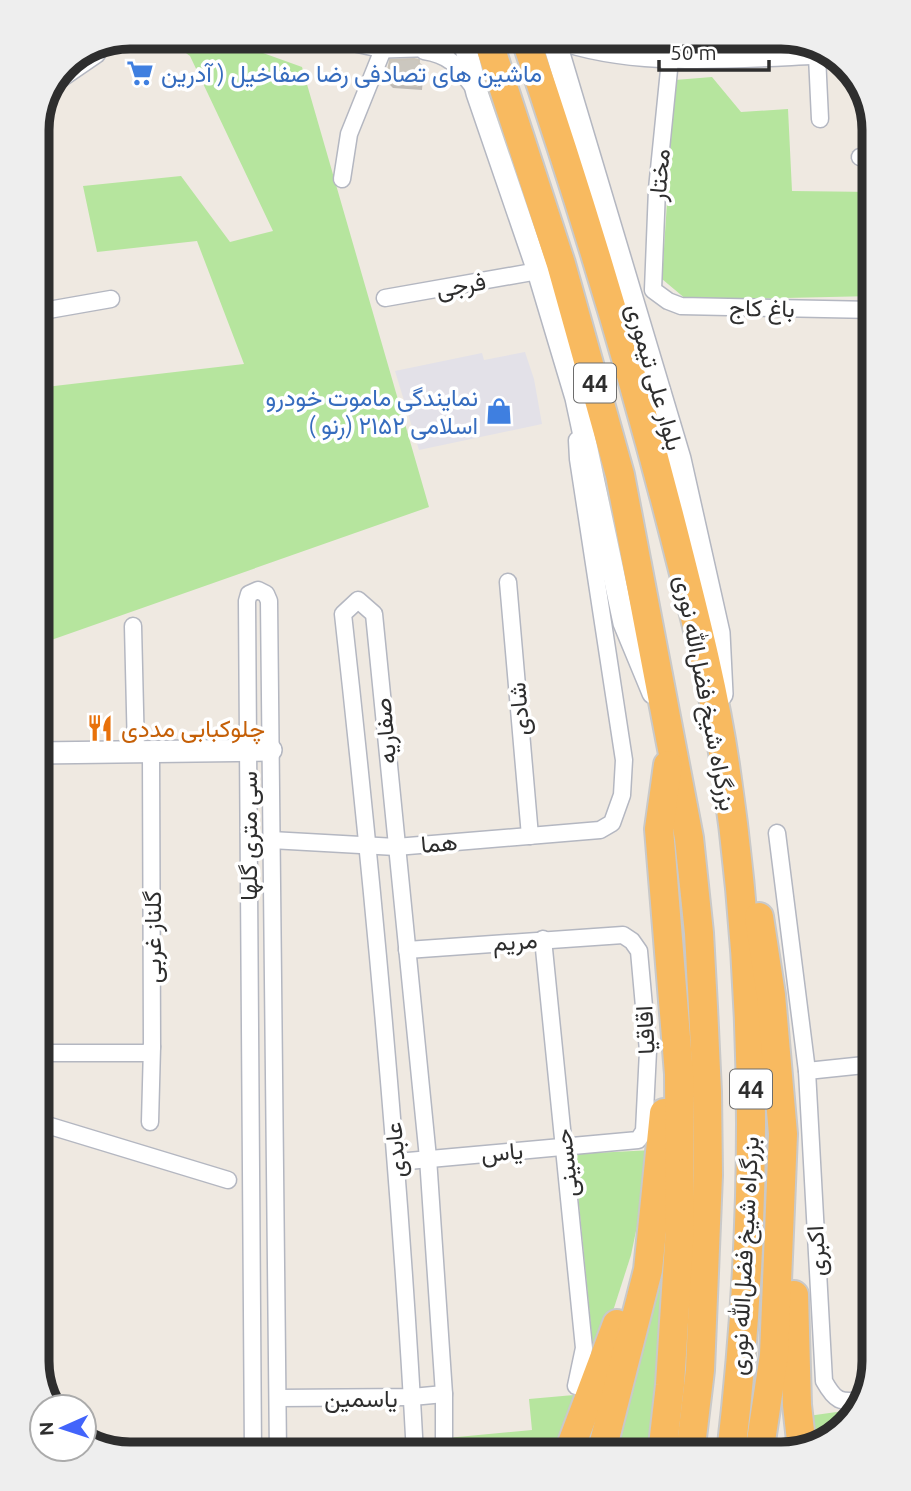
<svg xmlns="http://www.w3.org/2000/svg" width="911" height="1491" font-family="Ubuntu,Vazirmatn,sans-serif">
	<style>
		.industrial { fill: #e3e1e8 }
		.green { fill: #b6e59e }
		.shadow { fill: #0003 }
		.building { fill: #cbc7bf; stroke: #cbc5ba; stroke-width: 2 }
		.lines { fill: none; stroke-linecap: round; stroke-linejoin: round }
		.minor-tunnel { stroke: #c8c4bd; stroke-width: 16; stroke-dasharray: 16 8; stroke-linecap: butt }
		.minor-casing { stroke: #b4b7c1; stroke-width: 19 }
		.tertiary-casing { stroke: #b4b7c1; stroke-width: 24 }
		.secondary-casing { stroke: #b4b7c1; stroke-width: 26 }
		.trunk-casing { stroke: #c9c9c9; stroke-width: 32 }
		.minor { stroke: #fff; stroke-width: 16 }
		.tertiary { stroke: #fff; stroke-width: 21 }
		.secondary { stroke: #fff; stroke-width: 23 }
		.trunk { stroke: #f8ba60; stroke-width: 28 }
		.labels { text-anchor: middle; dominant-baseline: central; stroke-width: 7; stroke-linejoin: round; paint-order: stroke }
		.shield { fill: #fff; stroke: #6d6d6d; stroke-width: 2 }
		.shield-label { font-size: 23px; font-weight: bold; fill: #2e2e2e }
		.shop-label { font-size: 24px; fill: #366cbe; stroke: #fff; text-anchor: start }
		.street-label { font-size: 24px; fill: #2e2e2e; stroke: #fff }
		.food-label { font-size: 24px; fill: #c56008; stroke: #fff; text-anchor: start }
		.rim { fill: none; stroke: #2e2e2e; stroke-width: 9 }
	</style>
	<rect width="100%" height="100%" fill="#efe9e1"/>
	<polygon class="industrial" points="525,352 534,379 542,424 419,450 395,371 482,353 484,360"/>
	<g class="green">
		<polygon points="178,37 219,37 302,67 429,507 37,645 37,388 244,364 197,241 97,252 83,186 181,176 230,242 273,231 190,56 170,41"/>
		<polygon points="712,77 741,112 788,109 792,191 874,192 874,296 687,300 662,279 675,80"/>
		<polygon points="675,1083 658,1454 610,1454"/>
		<polygon points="653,1150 631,1255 595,1367 574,1154"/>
		<polygon points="585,1394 561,1454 426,1454 426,1440 532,1430 529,1399"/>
		<polygon points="858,1409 858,1413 822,1445 812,1447 808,1416"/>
	</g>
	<polygon class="shadow" points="419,62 424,67 422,90 393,88 388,83"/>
	<polygon class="building" points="414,59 419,60 417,86 386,83 390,60"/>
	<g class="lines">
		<polyline class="minor-tunnel" points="485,44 563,43"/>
		<defs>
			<g id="minor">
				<path d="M567,44C648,69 751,58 835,55"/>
				<path d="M424,51C451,55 458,67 474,88"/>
				<polyline points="817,56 820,119"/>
				<polyline points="670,60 657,189 653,290 668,301 681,306 874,310"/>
				<polyline points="860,157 874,155"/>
				<polyline points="342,179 349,134 384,47 394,48"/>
				<polyline points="385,298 538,271"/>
				<polyline points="37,312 111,299"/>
				<polyline points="870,517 871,310"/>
				<polyline points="508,582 530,836"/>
				<polyline points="133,626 136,752"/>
				<path d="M777,833L807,1071L824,1381C835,1401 840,1403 862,1400"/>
				<polyline points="271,840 396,847 600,830 612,823 622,795 624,760 578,459 577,440"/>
				<polyline points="543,939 584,1348 576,1386"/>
				<polyline points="37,1053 147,1053 152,1047"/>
				<polyline points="807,1071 874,1064"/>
				<polyline points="37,1122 228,1180"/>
				<polyline points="150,1122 152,1047 151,752"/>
				<polyline points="397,1162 638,1140 644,1131 648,1051 639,951 632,941 623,935 407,950"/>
				<polyline points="278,1398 412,1397 444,1394"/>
				<polyline points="253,1454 247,601 249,594 258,590 266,594 269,601 278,1454"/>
				<path d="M415,1454C400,1173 374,893 343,614L358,600L374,614L428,1158L444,1394V1454"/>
			</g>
			<g id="tertiary">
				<polyline points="337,37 384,47 448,45"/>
				<polyline points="463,37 477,93 538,271 576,398 624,623 653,693"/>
				<polyline points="37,753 271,750"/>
			</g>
			<g id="secondary">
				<polyline points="553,37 679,459 718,633 721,694"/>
				<polyline points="59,76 94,52"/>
			</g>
			<g id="trunk">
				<polyline points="487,37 561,264 620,475 689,838 699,933 703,1007 707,1092 708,1175 700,1370 690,1454"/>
				<path d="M525,37C581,202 632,369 675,538C694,613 714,689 725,765C759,993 758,1226 731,1454"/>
				<polyline points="794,1295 797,1405 802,1449"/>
				<polyline points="568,1454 617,1324"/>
				<polyline points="601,1454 648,1270 664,1113"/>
				<polyline points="662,1454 670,1385 680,1227 679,1074 659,829 668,765"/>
				<polyline points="759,1454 774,1355 783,1134 771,995 759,917"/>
			</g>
		</defs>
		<use href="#minor" class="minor-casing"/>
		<use href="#tertiary" class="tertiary-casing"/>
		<use href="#secondary" class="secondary-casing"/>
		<use href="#trunk" class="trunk-casing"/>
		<use href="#minor" class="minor"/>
		<use href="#tertiary" class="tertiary"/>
		<use href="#secondary" class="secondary"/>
		<use href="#trunk" class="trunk"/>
	</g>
	<defs>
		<symbol id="supermarket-bare" viewBox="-9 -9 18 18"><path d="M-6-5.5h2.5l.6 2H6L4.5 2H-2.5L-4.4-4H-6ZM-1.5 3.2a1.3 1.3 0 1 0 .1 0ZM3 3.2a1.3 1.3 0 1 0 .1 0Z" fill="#3f7fe0" stroke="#fff" stroke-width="2.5" paint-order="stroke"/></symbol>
		<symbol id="shop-bare" viewBox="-9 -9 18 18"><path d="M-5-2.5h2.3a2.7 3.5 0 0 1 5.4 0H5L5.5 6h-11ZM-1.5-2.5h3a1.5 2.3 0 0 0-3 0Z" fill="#3f7fe0" stroke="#fff" stroke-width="2.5" paint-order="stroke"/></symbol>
		<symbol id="restaurant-bare" viewBox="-9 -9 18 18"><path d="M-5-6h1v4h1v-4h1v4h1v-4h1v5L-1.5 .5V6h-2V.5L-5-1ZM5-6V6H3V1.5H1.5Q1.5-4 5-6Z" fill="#e8710a" stroke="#fff" stroke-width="2.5" paint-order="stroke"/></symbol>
	</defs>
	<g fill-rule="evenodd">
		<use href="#supermarket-bare" x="121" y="54" width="38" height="38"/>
		<use href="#shop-bare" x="480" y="392" width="38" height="38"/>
		<use href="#restaurant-bare" x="81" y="709" width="38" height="38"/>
	</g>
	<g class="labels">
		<g class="shield">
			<rect x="574" y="363.5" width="42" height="39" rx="5"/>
			<rect x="730" y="1069.5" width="42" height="39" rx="5"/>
		</g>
		<g class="shield-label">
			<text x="595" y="383">44</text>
			<text x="751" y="1089">44</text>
		</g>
		<g class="shop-label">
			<text x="161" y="73">ماشین های تصادفی رضا صفاخیل ( آدرین</text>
			<text x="478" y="397" text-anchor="end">نمایندگی ماموت خودرو<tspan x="478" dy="28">( رنو) اسلامی ۲۱۵۲</tspan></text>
		</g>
		<g class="street-label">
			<text transform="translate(659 175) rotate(-85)">مختار</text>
			<text transform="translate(461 285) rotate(-10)">فرجی</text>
			<text transform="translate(762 308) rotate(1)">باغ کاج</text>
			<text transform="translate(655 377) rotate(74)">بلوار علی تیموری</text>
			<text transform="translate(706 693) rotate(79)">بزرگراه شیخ فضل‌الله نوری</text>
			<text transform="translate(519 709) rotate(-95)">شادی</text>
			<text transform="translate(385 731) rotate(-95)">صفاریه</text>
			<text transform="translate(248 836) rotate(-90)">سی متری گلها</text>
			<text transform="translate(439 843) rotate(-5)">هما</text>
			<text transform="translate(152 937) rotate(-90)">گلناز غربی</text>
			<text transform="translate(515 941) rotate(-4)">مریم</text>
			<text transform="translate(645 1030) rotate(-93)">اقاقیا</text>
			<text transform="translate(395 1150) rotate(-95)">عابدی</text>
			<text transform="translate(502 1152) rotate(-5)">یاس</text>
			<text transform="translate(566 1163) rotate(-96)">حسینی</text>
			<text transform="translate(816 1251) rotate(-93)">اکبری</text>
			<text transform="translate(744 1256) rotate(-87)">بزرگراه شیخ فضل‌الله نوری</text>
			<text x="361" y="1398">یاسمین</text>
		</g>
		<g class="food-label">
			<text x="121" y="728">چلوکبابی مددی</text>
		</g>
	</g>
	<path d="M0 0H911V1491H0ZM130 49H781A81 81 0 0 1 862 130V1361A81 81 0 0 1 781 1442H130A81 81 0 0 1 49 1361V130A81 81 0 0 1 130 49Z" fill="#eee" fill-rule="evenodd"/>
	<path class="rim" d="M130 49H781A81 81 0 0 1 862 130V1361A81 81 0 0 1 781 1442H130A81 81 0 0 1 49 1361V130A81 81 0 0 1 130 49Z"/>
	<g transform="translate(63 1428) rotate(267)"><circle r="33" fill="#ffffff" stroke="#ababab" stroke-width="2"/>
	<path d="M0-5L12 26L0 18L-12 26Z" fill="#4264fb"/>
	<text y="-10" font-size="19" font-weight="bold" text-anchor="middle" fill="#2e2e2e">N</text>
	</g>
	<path d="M659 60v10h110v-10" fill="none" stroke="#2e2e2e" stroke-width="3.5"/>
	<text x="670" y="60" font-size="21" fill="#2e2e2e" stroke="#ffffff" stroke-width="5" paint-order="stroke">50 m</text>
</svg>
